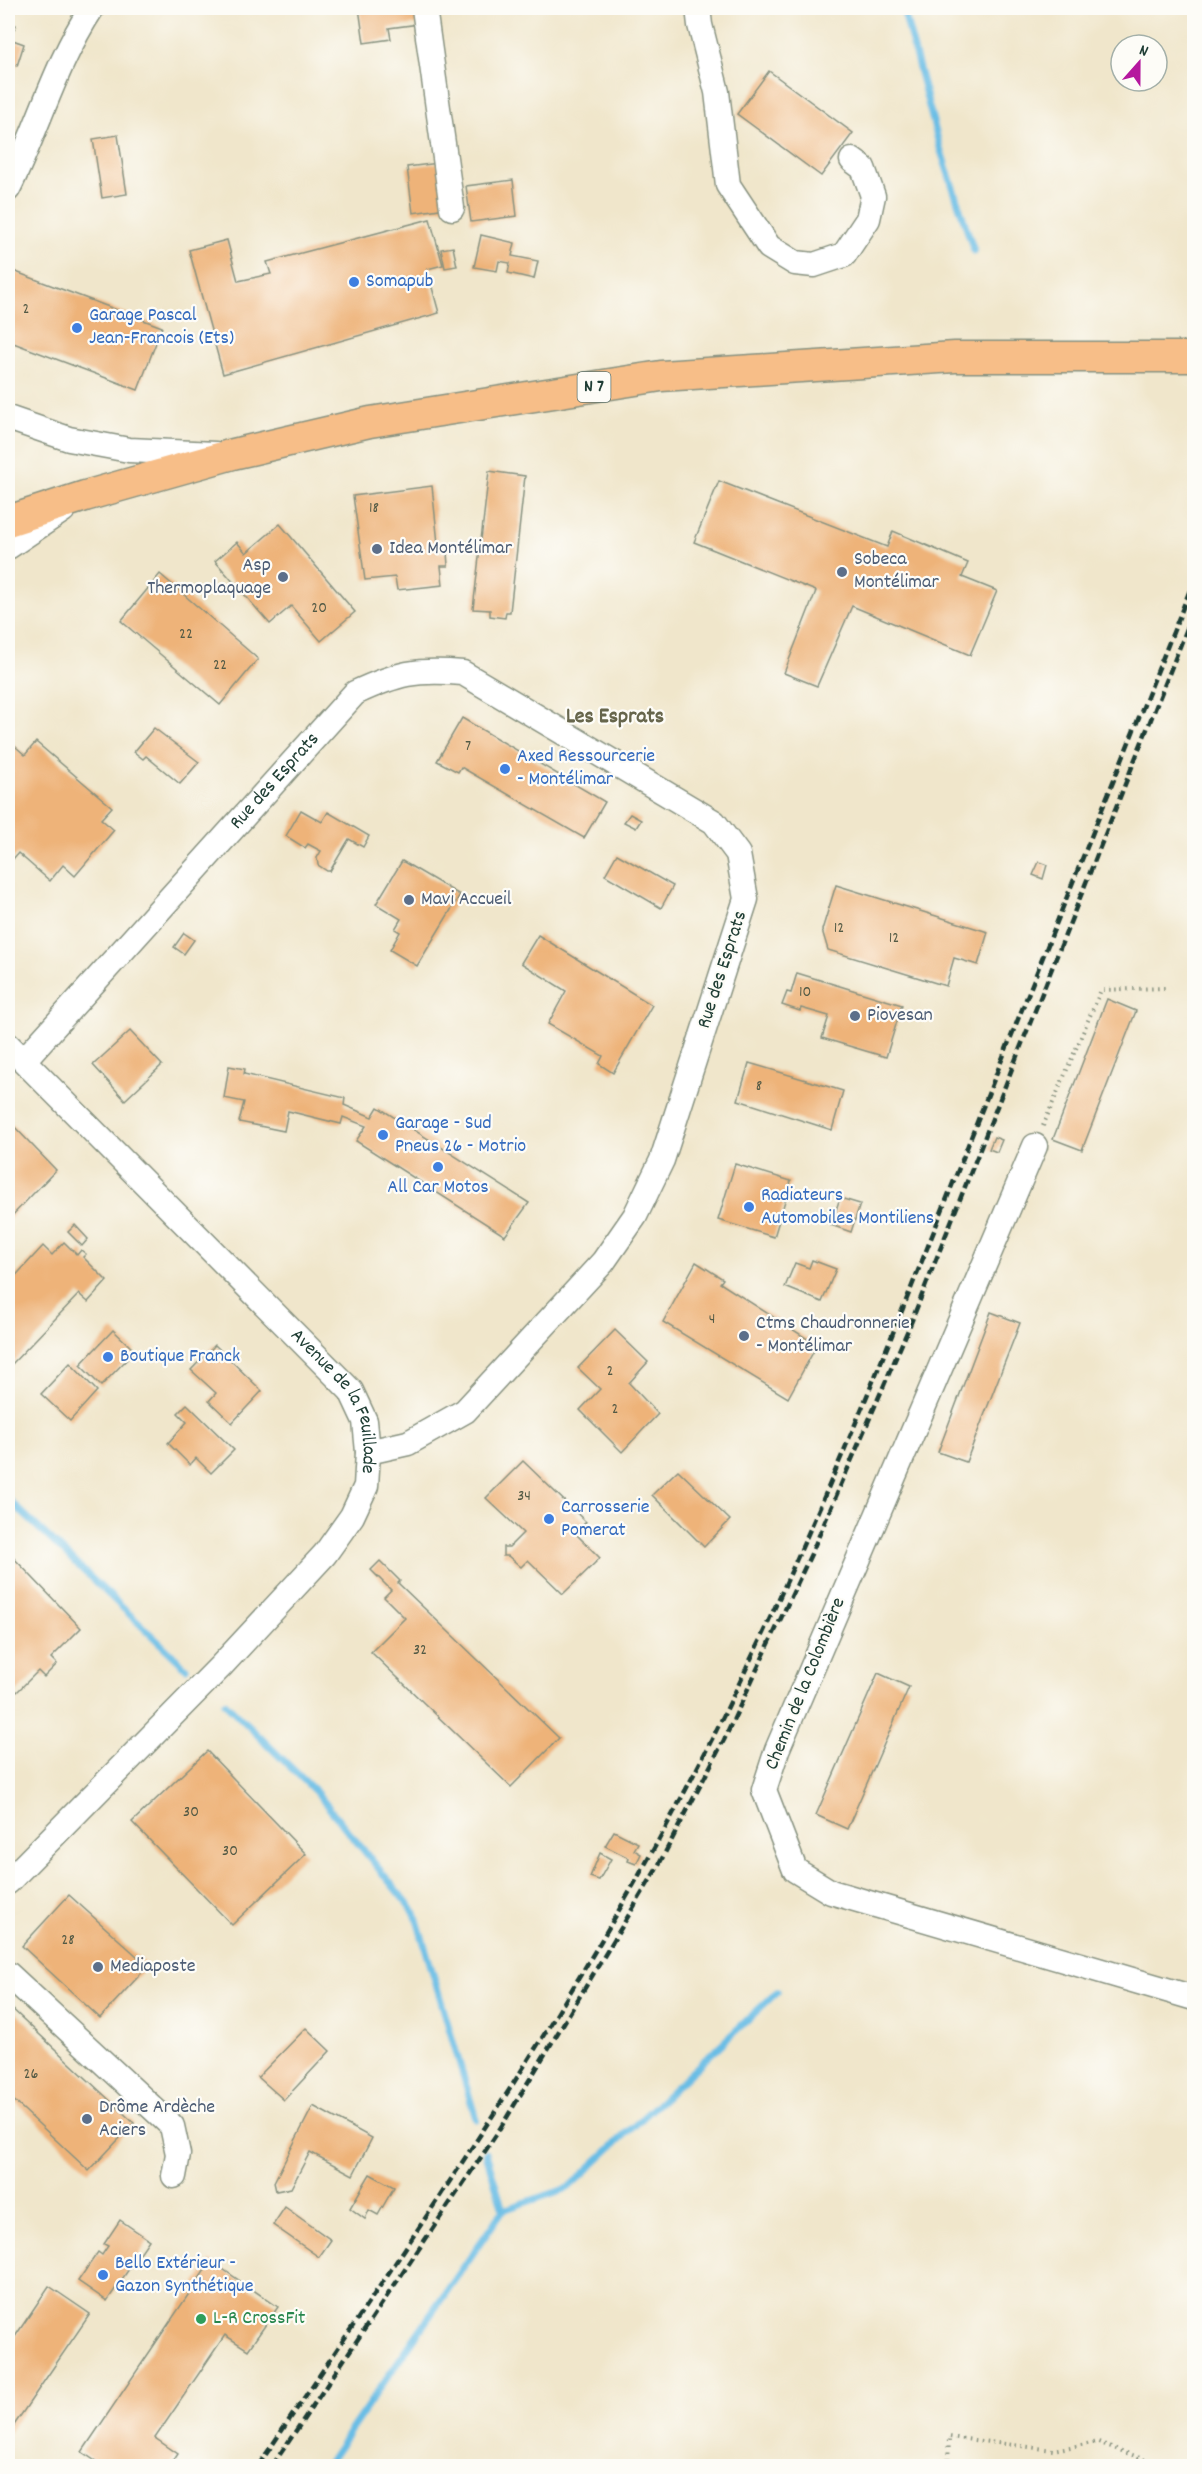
<svg xmlns="http://www.w3.org/2000/svg" width="1202" height="2474" font-family="Dekko,sans-serif">
	<style>
		.lines { fill: none; stroke-linecap: round; stroke-linejoin: round }
		.stream { stroke: #69bde5; stroke-width: 7 }
		.building { fill: #eeb379 }
		.minor-casing { stroke: #889280; stroke-width: 27 }
		.major-casing { stroke: #889280; stroke-width: 33 }
		.path { stroke: #889280; stroke-width: 4; stroke-dasharray: 1.5 4.5; stroke-linecap: butt }
		.minor { stroke: #fff; stroke-width: 24 }
		.major { stroke: #f7be88; stroke-width: 30 }
		.rail { stroke: #1f3d34; stroke-width: 4.5; stroke-dasharray: 9 4.5; stroke-linecap: butt }
		.shop-dot { fill: #3f7fe0; stroke: #fdfcf7; stroke-width: 2 }
		.service-dot { fill: #5c6f8a; stroke: #fdfcf7; stroke-width: 2 }
		.leisure-dot { fill: #2e9e5b; stroke: #fdfcf7; stroke-width: 2 }
		.labels { text-anchor: middle; dominant-baseline: central; stroke-width: 4.5; stroke-linejoin: round; paint-order: stroke }
		.number-label { font-size: 16px; fill: #535a45 }
		.shield { fill: #fdfcf7; stroke: #62766e; stroke-width: 1.5 }
		.shield-label { font-size: 18px; font-weight: bold; fill: #1f3d34 }
		.shop-label { font-size: 20px; fill: #366cbe; stroke: #fdfcf7; text-anchor: start }
		.service-label { font-size: 20px; fill: #4e5e75; stroke: #fdfcf7; text-anchor: start }
		.street-label { font-size: 20px; fill: #1f3d34; stroke: #fdfcf7 }
		.leisure-label { font-size: 20px; fill: #27864d; stroke: #fdfcf7; text-anchor: start }
		.quarter-label { font-size: 22px; font-weight: bold; fill: #67664c; stroke: #fdfcf7 }
	</style>
	<rect width="100%" height="100%" fill="#fdfcf7"/>
	<filter id="ink" filterUnits="userSpaceOnUse"><feTurbulence type="fractalNoise" baseFrequency=".0167" numOctaves="2"/><feDisplacementMap in="SourceGraphic" scale="12" xChannelSelector="R" yChannelSelector="G"/><feConvolveMatrix kernelMatrix="1 2 1 2 8 2 1 2 1" color-interpolation-filters="sRGB"/></filter>
	<filter id="wash" filterUnits="userSpaceOnUse"><feTurbulence type="fractalNoise" baseFrequency=".008" numOctaves="4" result="noise"/><feDisplacementMap in="SourceGraphic" scale="24" xChannelSelector="R" yChannelSelector="G"/><feGaussianBlur stdDeviation="1.35" result="paint"/><feColorMatrix in="noise" values="0 0 0 0 0 0 0 0 0 0 0 0 0 0 0 0 0 1.4 0 .05"/><feComposite in="paint" operator="in"/></filter>
	<g filter="url(#wash)">
		<rect width="100%" height="100%" fill="#f0e6cb"/>
		<g class="lines">
			<g class="stream">
				<polyline points="903,8 940,148 974,251"/>
				<polyline points="8,1499 186,1668"/>
				<polyline points="225,1703 316,1792 415,1913 476,2119"/>
				<polyline points="486,2153 503,2210"/>
				<polyline points="326,2466 503,2210 568,2188 777,1992"/>
			</g>
		</g>
		<g id="blocks">
			<g class="building">
				<polygon points="359,8 417,8 419,24 389,28 391,39 364,43"/>
				<polygon points="8,21 16,25 10,39 24,44 17,66 8,63"/>
				<polygon points="769,71 853,133 821,176 737,114"/>
				<polygon points="118,135 127,194 102,198 93,139"/>
				<polygon points="439,163 446,208 413,213 407,167"/>
				<polygon points="513,180 517,216 471,222 466,186"/>
				<polygon points="430,219 443,265 427,269 439,313 223,374 189,250 227,240 238,281 271,274 267,262"/>
				<polygon points="481,235 515,243 512,256 538,261 534,279 508,273 510,263 499,261 497,271 474,267"/>
				<polygon points="453,247 457,266 445,268 441,249"/>
				<polygon points="8,269 162,327 138,390 8,341"/>
				<polygon points="489,471 525,476 510,612 506,612 505,618 490,616 490,610 473,609"/>
				<polygon points="719,481 887,547 893,531 968,563 962,577 997,591 970,655 852,606 817,686 784,673 816,591 694,542"/>
				<polygon points="432,486 439,553 447,552 448,566 441,566 443,585 397,590 395,577 365,580 353,496"/>
				<polygon points="280,524 355,612 321,641 291,606 270,624 215,561 237,542 246,553"/>
				<polygon points="160,574 258,659 220,705 121,621"/>
				<polygon points="462,718 605,802 584,838 461,767 458,772 437,761"/>
				<polygon points="154,728 199,762 180,784 146,756 143,759 134,752"/>
				<polygon points="8,740 25,755 36,742 112,807 101,819 114,830 75,876 63,865 50,881 18,853 8,865"/>
				<polygon points="301,810 322,822 328,812 369,836 363,847 349,839 330,871 327,871 318,865 317,858 321,851 308,844 305,848 286,836"/>
				<polygon points="630,814 641,820 636,828 624,822"/>
				<polygon points="617,854 673,886 661,908 605,875"/>
				<polygon points="402,861 460,895 417,966 390,950 400,932 395,929 401,919 376,904"/>
				<polygon points="1039,862 1047,865 1043,879 1033,875"/>
				<polygon points="836,885 988,932 978,965 954,958 946,986 828,950 822,930"/>
				<polygon points="184,933 194,940 184,954 174,947"/>
				<polygon points="538,935 652,1005 613,1073 599,1064 603,1056 548,1024 566,991 521,963"/>
				<polygon points="797,973 902,1005 886,1057 822,1038 829,1016 801,1008 800,1011 782,1005 787,992 791,993"/>
				<polygon points="1107,999 1136,1011 1082,1150 1053,1139"/>
				<polygon points="130,1031 162,1065 125,1100 93,1065"/>
				<polygon points="749,1063 843,1091 832,1130 738,1100"/>
				<polygon points="229,1066 245,1069 244,1074 345,1098 344,1105 372,1117 378,1107 529,1203 505,1236 356,1141 366,1126 343,1117 341,1124 288,1111 284,1131 239,1122 244,1102 224,1098"/>
				<polygon points="8,1120 56,1170 8,1220"/>
				<polygon points="994,1137 1002,1140 997,1152 989,1149"/>
				<polygon points="735,1164 791,1181 774,1237 718,1220"/>
				<polygon points="840,1198 860,1204 851,1232 831,1225"/>
				<polygon points="75,1225 88,1239 82,1246 68,1232"/>
				<polygon points="64,1242 77,1255 81,1250 86,1254 83,1257 107,1281 88,1302 79,1294 11,1365 8,1362 8,1284 43,1246 52,1255"/>
				<polygon points="812,1260 836,1269 822,1302 785,1287 795,1263 809,1268"/>
				<polygon points="696,1262 723,1279 720,1283 817,1345 788,1398 663,1322"/>
				<polygon points="991,1312 1020,1323 966,1462 938,1452"/>
				<polygon points="113,1330 135,1351 101,1386 80,1365"/>
				<polygon points="615,1330 648,1362 629,1383 658,1414 622,1452 580,1410 600,1389 578,1368"/>
				<polygon points="215,1345 262,1391 232,1423 209,1401 216,1393 191,1370"/>
				<polygon points="70,1363 97,1391 70,1421 41,1394"/>
				<polygon points="187,1404 234,1450 211,1473 196,1458 190,1465 168,1443 187,1422 178,1413"/>
				<polygon points="523,1461 586,1522 575,1533 600,1558 563,1594 528,1560 521,1567 508,1556 503,1556 503,1547 509,1547 523,1533 486,1498"/>
				<polygon points="678,1470 730,1520 704,1547 652,1495"/>
				<polygon points="8,1552 81,1628 51,1658 57,1664 44,1677 38,1671 17,1692 8,1682"/>
				<polygon points="380,1561 400,1581 398,1583 559,1738 511,1787 371,1652 405,1618 384,1597 391,1590 371,1570"/>
				<polygon points="878,1673 909,1687 847,1829 816,1815"/>
				<polygon points="207,1751 306,1854 232,1925 132,1822"/>
				<polygon points="614,1831 638,1843 634,1850 641,1854 636,1864 628,1861 629,1858 605,1846"/>
				<polygon points="600,1853 611,1859 599,1880 590,1877"/>
				<polygon points="69,1895 148,1966 100,2018 22,1946"/>
				<polygon points="8,2005 134,2123 89,2171 8,2095"/>
				<polygon points="306,2028 330,2051 284,2100 258,2077"/>
				<polygon points="313,2106 372,2138 353,2175 310,2152 291,2188 276,2191 274,2182"/>
				<polygon points="370,2174 394,2187 378,2215 369,2210 365,2219 350,2208"/>
				<polygon points="285,2207 331,2240 319,2257 273,2225"/>
				<polygon points="120,2220 149,2240 107,2301 78,2281 98,2252 102,2255 108,2246 104,2244"/>
				<polygon points="211,2261 278,2307 248,2350 225,2335 155,2438 178,2454 170,2466 103,2466 82,2452"/>
				<polygon points="49,2286 90,2314 8,2434 8,2347"/>
			</g>
		</g>
	</g>
	<g filter="url(#ink)">
		<use href="#blocks" fill-opacity="0" stroke="#889280" stroke-width="1.5"/>
		<g class="lines">
			<defs>
				<g id="minor">
					<polyline points="424,8 452,208"/>
					<polyline points="698,8 700,25 717,92 728,185 769,247 795,263 814,265 844,255 868,219 873,196 863,168 852,160"/>
					<path d="M8,189C38,129 55,64 92,8"/>
					<polyline points="8,418 69,439 129,450 215,454"/>
					<polyline points="8,547 63,510"/>
					<path id="s1" d="M8,1045L351,1391L365,1421L368,1452L366,1486L352,1516L325,1554L221,1666L8,1882"/>
					<path id="s2" d="M24,1060L355,693C398,673 415,669 463,673L714,822L738,854L746,899L662,1160L635,1216L603,1262L465,1411L408,1443L368,1452"/>
					<polyline points="1035,1146 777,1750 764,1790 795,1870 831,1892 1194,1998"/>
					<polyline points="8,1974 172,2126 178,2154 174,2176"/>
				</g>
				<polyline id="major" points="8,521 85,496 233,454 370,422 661,376 955,357 1194,357"/>
			</defs>
			<use href="#minor" class="minor-casing"/>
			<use href="#major" class="major-casing"/>
			<g class="path">
				<polyline points="1043,1126 1101,990 1165,988"/>
				<polyline points="948,2466 949,2437 1053,2450 1098,2442 1148,2461 1194,2465"/>
			</g>
			<use href="#minor" class="minor"/>
			<use href="#major" class="major"/>
			<g class="rail">
				<path d="M258,2466C418,2229 584,1993 713,1737C814,1534 898,1323 981,1112C1052,934 1123,757 1194,580"/>
				<polyline points="272,2466 498,2132 656,1870 724,1740 811,1554 910,1325 1194,611"/>
			</g>
		</g>
	</g>
	<g class="shop-dot">
		<circle cx="354" cy="282" r="6"/>
		<circle cx="77" cy="328" r="6"/>
		<circle cx="505" cy="769" r="6"/>
		<circle cx="383" cy="1135" r="6"/>
		<circle cx="438" cy="1167" r="6"/>
		<circle cx="749" cy="1207" r="6"/>
		<circle cx="108" cy="1357" r="6"/>
		<circle cx="549" cy="1519" r="6"/>
		<circle cx="103" cy="2275" r="6"/>
	</g>
	<g class="service-dot">
		<circle cx="377" cy="549" r="6"/>
		<circle cx="842" cy="572" r="6"/>
		<circle cx="283" cy="577" r="6"/>
		<circle cx="409" cy="900" r="6"/>
		<circle cx="855" cy="1016" r="6"/>
		<circle cx="744" cy="1336" r="6"/>
		<circle cx="98" cy="1967" r="6"/>
		<circle cx="87" cy="2119" r="6"/>
	</g>
	<circle class="leisure-dot" cx="201" cy="2319" r="6"/>
	<g class="labels">
		<g class="number-label">
			<text x="26" y="309">2</text>
			<text x="374" y="508">18</text>
			<text x="319" y="608">20</text>
			<text x="186" y="634">22</text>
			<text x="220" y="665">22</text>
			<text x="468" y="746">7</text>
			<text x="839" y="928">12</text>
			<text x="894" y="938">12</text>
			<text x="805" y="992">10</text>
			<text x="759" y="1086">8</text>
			<text x="712" y="1319">4</text>
			<text x="610" y="1371">2</text>
			<text x="615" y="1409">2</text>
			<text x="524" y="1496">34</text>
			<text x="420" y="1650">32</text>
			<text x="191" y="1812">30</text>
			<text x="230" y="1851">30</text>
			<text x="68" y="1940">28</text>
			<text x="31" y="2074">26</text>
		</g>
		<rect class="shield" x="577.5" y="372" width="33" height="30" rx="4.5"/>
		<g class="shield-label">
			<text x="594" y="387">N 7</text>
		</g>
		<g class="shop-label">
			<text x="366" y="282">Somapub</text>
			<text x="89" y="316">Garage Pascal<tspan x="89" dy="23">Jean-Francois (Ets)</tspan></text>
			<text x="517" y="757">Axed Ressourcerie<tspan x="517" dy="23">- Montélimar</tspan></text>
			<text x="395" y="1124">Garage - Sud<tspan x="395" dy="23">Pneus 26 - Motrio</tspan></text>
			<text x="438" y="1188" text-anchor="middle">All Car Motos</text>
			<text x="761" y="1196">Radiateurs<tspan x="761" dy="23">Automobiles Montiliens</tspan></text>
			<text x="120" y="1357">Boutique Franck</text>
			<text x="561" y="1508">Carrosserie<tspan x="561" dy="23">Pomerat</tspan></text>
			<text x="115" y="2264">Bello Extérieur -<tspan x="115" dy="23">Gazon Synthétique</tspan></text>
		</g>
		<g class="service-label">
			<text x="389" y="549">Idea Montélimar</text>
			<text x="854" y="560">Sobeca<tspan x="854" dy="23">Montélimar</tspan></text>
			<text x="271" y="566" text-anchor="end">Asp<tspan x="271" dy="23">Thermoplaquage</tspan></text>
			<text x="421" y="900">Mavi Accueil</text>
			<text x="867" y="1016">Piovesan</text>
			<text x="756" y="1324">Ctms Chaudronnerie<tspan x="756" dy="23">- Montélimar</tspan></text>
			<text x="110" y="1967">Mediaposte</text>
			<text x="99" y="2108">Drôme Ardèche<tspan x="99" dy="23">Aciers</tspan></text>
		</g>
		<g class="street-label">
			<text stroke="none"><textPath href="#s2" startOffset="375">Rue des Esprats</textPath></text>
			<text transform="translate(723 970) rotate(-72)">Rue des Esprats</text>
			<text stroke="none"><textPath href="#s1" startOffset="489">Avenue de la Feuillade</textPath></text>
			<text transform="translate(806 1684) rotate(-68)">Chemin de la Colombière</text>
		</g>
		<g class="leisure-label">
			<text x="213" y="2319">L-R CrossFit</text>
		</g>
		<g class="quarter-label">
			<text x="615" y="717">Les Esprats</text>
		</g>
	</g>
	<rect width="1202" height="2474" fill="none" stroke="#fdfcf7" stroke-width="30"/>
	<g transform="translate(1139 63) rotate(21)"><circle r="28" fill="#fdfcf7" stroke="#a4b0a9" stroke-width="1.5"/>
	<path d="M0-4.5L10 22L0 15L-10 22Z" fill="#b5179e"/>
	<text y="-9" font-size="16" font-weight="bold" text-anchor="middle" fill="#1f3d34">N</text>
	</g>
</svg>
